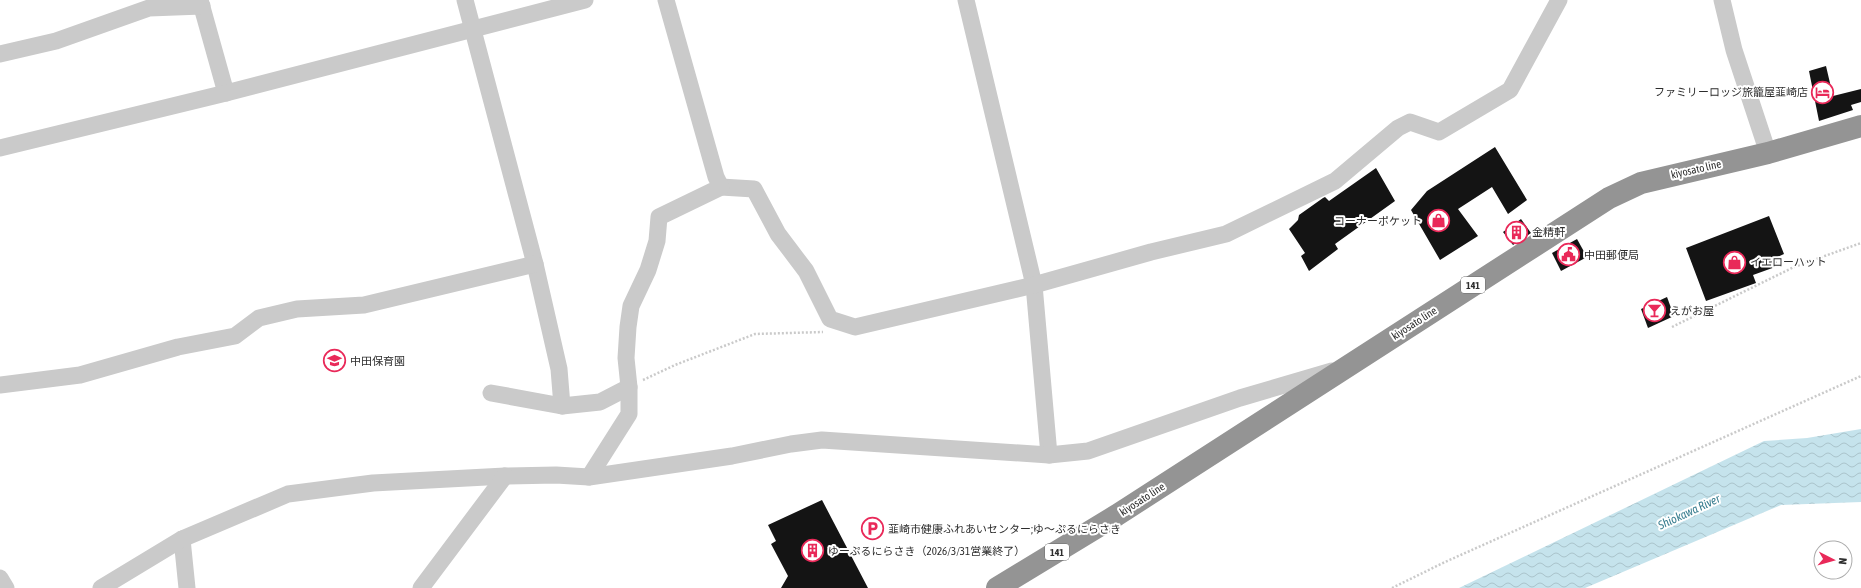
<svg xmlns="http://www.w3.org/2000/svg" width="1861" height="588" font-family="'Asap Condensed','Noto Sans JP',sans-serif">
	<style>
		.water { fill: url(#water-waves) }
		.building { fill: #141414 }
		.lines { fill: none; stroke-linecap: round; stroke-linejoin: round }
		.path { stroke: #cacaca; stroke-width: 2.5; stroke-dasharray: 2 2; stroke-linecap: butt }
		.minor { stroke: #cacaca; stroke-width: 17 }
		.highway { stroke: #949494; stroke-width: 22 }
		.labels { text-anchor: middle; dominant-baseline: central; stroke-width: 4; stroke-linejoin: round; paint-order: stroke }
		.shield { fill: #fff; stroke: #6c6c6c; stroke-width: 1 }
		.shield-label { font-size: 10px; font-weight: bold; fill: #2d2d2d }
		.poi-label { font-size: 11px; fill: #2d2d2d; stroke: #fff; text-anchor: start }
		.street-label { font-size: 11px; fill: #2d2d2d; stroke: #fff }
		.water-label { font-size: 12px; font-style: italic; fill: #397e90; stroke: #fff }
	</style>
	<defs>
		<pattern id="water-waves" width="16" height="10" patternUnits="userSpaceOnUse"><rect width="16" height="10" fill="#c5e3ec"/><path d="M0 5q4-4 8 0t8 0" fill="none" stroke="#aac3cb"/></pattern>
	</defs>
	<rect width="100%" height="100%" fill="#fff"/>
	<polygon class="water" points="1861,429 1861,502 1781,505 1585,588 1459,588 1764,441 1807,438"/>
	<g class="building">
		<polygon points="1826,66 1833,96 1861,89 1861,102 1851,105 1853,110 1819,121 1809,71"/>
		<polygon points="1495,147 1527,200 1508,214 1492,187 1458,209 1478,236 1440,260 1411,210 1427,191"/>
		<polygon points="1376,168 1395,201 1335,244 1338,249 1309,271 1301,256 1305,253 1289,229 1298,220 1299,215 1323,198 1325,197 1329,201"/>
		<polygon points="1769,216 1784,254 1775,258 1778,266 1753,275 1756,283 1706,301 1686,248"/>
		<polygon points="1521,219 1531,233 1513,245 1503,232"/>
		<polygon points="1577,239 1587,257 1561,271 1552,253"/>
		<polygon points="1667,297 1674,316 1648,328 1641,309"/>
		<polygon points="822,500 868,588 781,588 788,576 771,544 776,541 768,525"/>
	</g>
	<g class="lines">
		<g class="path">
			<polyline points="1672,327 1794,267 1861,243"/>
			<polyline points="643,380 675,365 755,334 823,332"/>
			<polyline points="1392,588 1445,562 1861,376"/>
		</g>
		<g class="minor">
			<polyline points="200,0 226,93"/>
			<polyline points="465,0 535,264 559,369 562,406"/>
			<polyline points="966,0 1034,285 1049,455"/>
			<polyline points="1722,0 1734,50 1768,153"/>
			<polyline points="0,54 56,41 149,8 202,6"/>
			<polyline points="0,148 226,93 585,0"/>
			<polyline points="721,187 754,189 778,234 806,271 830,319 855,327 1034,285 1151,252 1226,234 1335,181 1398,128 1410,122 1439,132 1510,90 1559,0"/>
			<polyline points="0,385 80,375 178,347 235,336 259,318 297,309 364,305 535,264"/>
			<polyline points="491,393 562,406 600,402 629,387"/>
			<polyline points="589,477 629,414 629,387 626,358 628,327 631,306 648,270 657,241 659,217 721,187 716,177 666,0"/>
			<polyline points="182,539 187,588"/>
			<polyline points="0,578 6,588"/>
			<polyline points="101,588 182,539 288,494 373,483 505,476 556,475 589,477 732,456 791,444 822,440 1049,455 1088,451 1240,398 1332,371"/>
			<polyline points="421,588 505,476"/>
		</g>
		<polyline class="highway" points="997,588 1117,515 1609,198 1641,183 1768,153 1861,126"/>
	</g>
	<defs>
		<symbol id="hotel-ring" viewBox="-11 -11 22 22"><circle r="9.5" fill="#fff" stroke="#e92959" stroke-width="1.5"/><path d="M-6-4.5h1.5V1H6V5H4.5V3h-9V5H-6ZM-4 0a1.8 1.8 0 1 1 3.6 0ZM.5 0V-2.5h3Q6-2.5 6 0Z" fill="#e92959"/></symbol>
		<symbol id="shop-ring" viewBox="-11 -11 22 22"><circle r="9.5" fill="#fff" stroke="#e92959" stroke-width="1.5"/><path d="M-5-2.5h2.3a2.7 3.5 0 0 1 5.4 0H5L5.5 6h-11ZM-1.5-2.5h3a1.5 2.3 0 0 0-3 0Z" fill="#e92959"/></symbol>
		<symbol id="building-ring" viewBox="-11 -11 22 22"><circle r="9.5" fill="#fff" stroke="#e92959" stroke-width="1.5"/><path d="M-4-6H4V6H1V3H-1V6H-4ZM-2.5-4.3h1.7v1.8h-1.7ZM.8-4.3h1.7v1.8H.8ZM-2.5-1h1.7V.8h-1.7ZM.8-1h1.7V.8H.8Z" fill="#e92959"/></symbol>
		<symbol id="civic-ring" viewBox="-11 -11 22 22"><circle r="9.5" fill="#fff" stroke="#e92959" stroke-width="1.5"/><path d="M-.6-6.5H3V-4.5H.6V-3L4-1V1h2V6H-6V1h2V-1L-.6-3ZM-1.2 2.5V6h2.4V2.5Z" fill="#e92959"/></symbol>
		<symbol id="bar-ring" viewBox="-11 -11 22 22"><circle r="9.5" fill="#fff" stroke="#e92959" stroke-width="1.5"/><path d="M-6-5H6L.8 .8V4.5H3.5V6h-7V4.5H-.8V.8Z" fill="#e92959"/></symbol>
		<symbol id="school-ring" viewBox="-11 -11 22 22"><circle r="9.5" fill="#fff" stroke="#e92959" stroke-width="1.5"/><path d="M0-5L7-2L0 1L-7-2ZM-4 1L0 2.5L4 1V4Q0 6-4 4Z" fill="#e92959"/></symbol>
		<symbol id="parking-ring" viewBox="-11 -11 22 22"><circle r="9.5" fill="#fff" stroke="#e92959" stroke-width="1.5"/><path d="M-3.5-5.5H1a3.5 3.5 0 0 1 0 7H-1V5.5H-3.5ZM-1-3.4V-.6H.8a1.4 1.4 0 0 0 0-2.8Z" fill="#e92959"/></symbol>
	</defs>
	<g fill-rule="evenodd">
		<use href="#hotel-ring" x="1810" y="80" width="25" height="25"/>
		<use href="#shop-ring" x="1426" y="208" width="25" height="25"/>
		<use href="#building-ring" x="1504" y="220" width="25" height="25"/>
		<use href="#civic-ring" x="1556" y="242" width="25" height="25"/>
		<use href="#shop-ring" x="1722" y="250" width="25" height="25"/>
		<use href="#bar-ring" x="1642" y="298" width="25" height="25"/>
		<use href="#school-ring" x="322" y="348" width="25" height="25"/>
		<use href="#parking-ring" x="860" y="516" width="25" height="25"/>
		<use href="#building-ring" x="800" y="538" width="25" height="25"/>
	</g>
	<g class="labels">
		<g class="shield">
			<rect x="1461" y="277" width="24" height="16" rx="3"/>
			<rect x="1045" y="544" width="24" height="16" rx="3"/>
		</g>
		<g class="shield-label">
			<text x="1473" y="285">141</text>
			<text x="1057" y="552">141</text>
		</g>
		<g class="poi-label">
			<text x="1808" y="92" text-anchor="end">ファミリーロッジ旅籠屋韮崎店</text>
			<text x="1422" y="221" text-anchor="end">コーナーポケット</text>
			<text x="1532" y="232">金精軒</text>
			<text x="1584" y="255">中田郵便局</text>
			<text x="1750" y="262">イエローハット</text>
			<text x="1670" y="311">えがお屋</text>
			<text x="350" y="361">中田保育園</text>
			<text x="888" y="529">韮崎市健康ふれあいセンター;ゆ～ぷるにらさき</text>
			<text x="828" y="551">ゆーぷるにらさき（2026/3/31営業終了）</text>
		</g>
		<g class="street-label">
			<text transform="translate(1696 169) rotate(-13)">kiyosato line</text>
			<text transform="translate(1414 323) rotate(-33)">kiyosato line</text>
			<text transform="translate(1142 499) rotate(-33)">kiyosato line</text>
		</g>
		<g class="water-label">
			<text transform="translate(1689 512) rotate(-25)">Shiokawa River</text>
		</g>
	</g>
	<g transform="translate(1833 560) rotate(96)"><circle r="19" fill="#ffffff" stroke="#ababab"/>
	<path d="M0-3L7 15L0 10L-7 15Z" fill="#e92959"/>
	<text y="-6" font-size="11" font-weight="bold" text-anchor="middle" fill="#2d2d2d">N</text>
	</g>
</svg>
